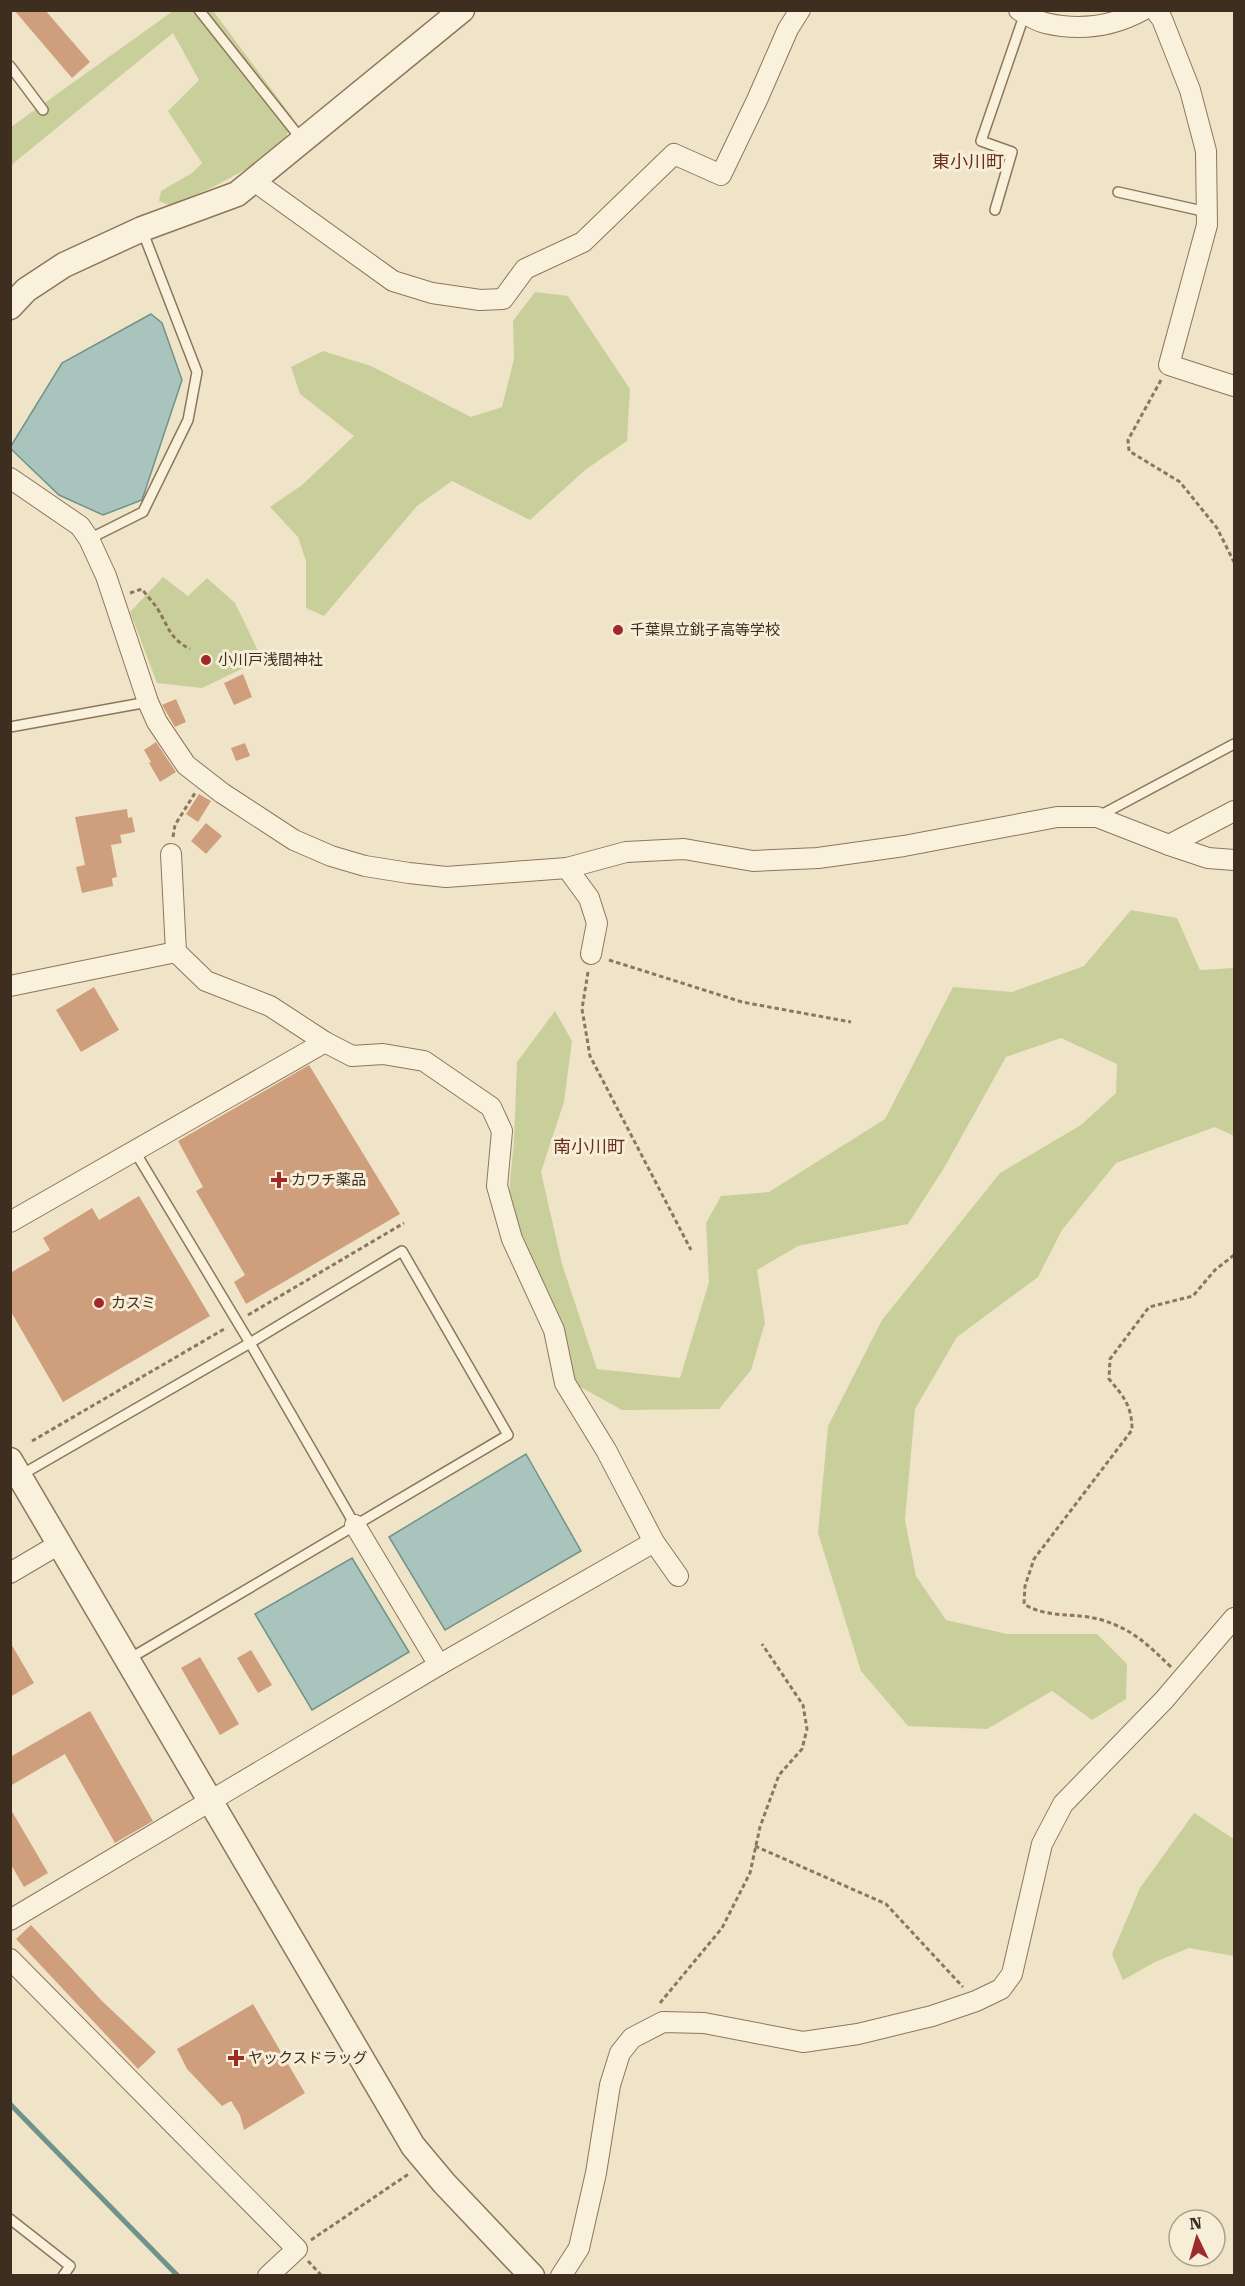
<svg xmlns="http://www.w3.org/2000/svg" width="1245" height="2286" font-family="'Roboto Serif','Noto Sans JP',serif">
	<style>
		.green { fill: #c9cf9b }
		.water { fill: #a9c4bc; stroke: #6f938a; stroke-width: 1.5 }
		.lines { fill: none; stroke-linecap: round; stroke-linejoin: round }
		.stream { stroke: #6f938a; stroke-width: 5 }
		.building { fill: #cf9f7d }
		.service-casing { stroke: #8d765c; stroke-width: 12 }
		.minor-casing { stroke: #8d765c; stroke-width: 22 }
		.tertiary-casing { stroke: #8d765c; stroke-width: 27 }
		.path { stroke: #8d765c; stroke-width: 3; stroke-dasharray: 4.5 3; stroke-linecap: butt }
		.service { stroke: #faf1dc; stroke-width: 9 }
		.minor { stroke: #faf1dc; stroke-width: 20 }
		.tertiary { stroke: #faf1dc; stroke-width: 24 }
		.poi-dot { fill: #9e2a2b; stroke: #f7eed8; stroke-width: 2 }
		.labels { text-anchor: middle; dominant-baseline: central; stroke-width: 6; stroke-linejoin: round; paint-order: stroke }
		.poi-label { font-size: 15px; fill: #3d2e20; stroke: #f7eed8; text-anchor: start }
		.quarter-label { font-size: 18px; fill: #6b2e1e; stroke: #f7eed8 }
	</style>
	<rect width="100%" height="100%" fill="#f0e4c8"/>
	<g class="green">
		<polygon points="173,11 214,12 292,117 283,149 215,186 171,206 159,201 161,191 192,173 202,163 168,111 199,80 173,33 15,162 11,167 11,127"/>
		<polygon points="535,292 568,296 630,389 627,441 585,470 530,520 452,481 417,506 324,616 306,608 306,561 298,537 270,507 302,485 354,436 300,394 291,367 323,351 371,366 471,417 502,407 514,359 513,321"/>
		<polygon points="163,577 188,596 207,578 235,603 262,659 202,688 157,683 130,612"/>
		<polygon points="1131,910 1177,918 1200,970 1234,968 1234,1136 1215,1127 1116,1163 1062,1230 1038,1277 957,1337 915,1409 905,1520 916,1576 946,1620 1007,1634 1097,1634 1127,1664 1126,1699 1092,1720 1052,1691 987,1729 908,1726 861,1671 818,1533 828,1426 882,1320 1000,1173 1081,1125 1116,1093 1117,1064 1061,1038 1006,1057 944,1168 908,1224 798,1246 757,1270 765,1323 751,1370 719,1409 622,1410 575,1384 540,1282 508,1203 514,1141 517,1062 555,1011 572,1041 564,1102 541,1172 562,1264 597,1369 680,1378 709,1282 706,1223 721,1196 769,1192 885,1119 953,987 1012,992 1084,966"/>
		<polygon points="1194,1813 1234,1839 1234,1956 1189,1948 1155,1962 1123,1980 1112,1954 1140,1888"/>
	</g>
	<g class="water">
		<polygon points="151,314 162,323 182,380 142,500 103,515 59,495 11,449 11,446 62,363"/>
		<polygon points="526,1454 581,1551 445,1630 389,1537"/>
		<polygon points="352,1558 409,1652 312,1710 255,1614"/>
	</g>
	<g class="lines">
		<polyline class="stream" points="10,2104 178,2276"/>
	</g>
	<g class="building">
		<polygon points="14,10 45,10 90,62 72,78"/>
		<polygon points="243,674 252,697 234,705 224,683"/>
		<polygon points="176,699 186,722 175,727 162,705"/>
		<polygon points="156,742 176,772 160,782 149,763 151,762 144,750"/>
		<polygon points="245,743 250,756 236,761 231,748"/>
		<polygon points="199,794 211,801 198,822 186,814"/>
		<polygon points="127,809 128,818 132,817 135,832 120,835 122,843 111,845 117,877 112,878 113,886 82,893 76,867 85,865 75,817"/>
		<polygon points="206,823 222,836 206,854 191,841"/>
		<polygon points="94,987 119,1030 81,1052 56,1010"/>
		<polygon points="309,1065 400,1214 246,1304 234,1282 245,1275 196,1191 203,1187 178,1141"/>
		<polygon points="139,1196 210,1316 63,1402 10,1310 10,1273 50,1250 43,1238 92,1208 99,1220"/>
		<polygon points="10,1642 34,1683 10,1697"/>
		<polygon points="251,1650 272,1685 258,1693 237,1658"/>
		<polygon points="200,1657 239,1724 220,1735 181,1668"/>
		<polygon points="90,1711 153,1821 115,1843 65,1754 10,1786 10,1757"/>
		<polygon points="10,1808 48,1873 24,1887 10,1863"/>
		<polygon points="31,1925 102,2001 156,2052 138,2069 16,1939"/>
		<polygon points="253,2004 305,2093 244,2130 240,2115 231,2101 222,2106 187,2069 177,2049"/>
	</g>
	<g class="lines">
		<defs>
			<g id="service">
				<polyline points="199,10 302,140"/>
				<polyline points="10,66 43,110"/>
				<polyline points="1118,192 1207,212"/>
				<polyline points="995,210 1012,152 981,141 1025,13"/>
				<polyline points="89,539 143,512 188,420 197,372 142,230"/>
				<polyline points="10,727 148,702"/>
				<polyline points="1099,816 1234,744"/>
				<polyline points="134,1150 250,1343 355,1525"/>
				<polyline points="21,1475 250,1343 402,1251 508,1435 129,1659"/>
				<polyline points="10,2219 70,2266 63,2276"/>
			</g>
			<g id="minor">
				<path d="M1019,10C1027,15 1036,21 1045,23C1079,31 1112,27 1143,10"/>
				<polyline points="1155,10 1162,19 1190,90 1206,151 1207,225 1169,365 1234,386"/>
				<polyline points="254,181 393,281 432,293 480,300 503,299 525,269 583,242 674,154 721,175 757,100 788,29 800,10"/>
				<polyline points="10,478 80,526 89,539 106,576 148,702 157,722 186,765 222,793 294,840 331,856 365,866 409,873 446,877 567,868 626,852 684,849 753,861 818,858 904,846 1057,817 1097,817 1169,845 1208,858 1234,860"/>
				<polyline points="1169,845 1234,811"/>
				<polyline points="171,854 176,952 206,981 270,1006 325,1042 352,1056 383,1054 424,1061 491,1107 502,1131 497,1186 512,1239 554,1330 565,1383 606,1450 654,1542 678,1576"/>
				<polyline points="567,868 589,898 597,923 591,954"/>
				<polyline points="10,986 176,952"/>
				<polyline points="10,1222 325,1042"/>
				<polyline points="355,1525 439,1665"/>
				<polyline points="10,1573 61,1543"/>
				<polyline points="10,1920 439,1665 654,1542"/>
				<polyline points="10,1959 297,2249 268,2276"/>
				<polyline points="561,2276 579,2248 596,2173 610,2085 620,2053 632,2038 663,2022 704,2023 803,2042 858,2034 932,2016 976,2001 1001,1989 1012,1974 1042,1844 1063,1804 1164,1700 1234,1618"/>
			</g>
			<g id="tertiary">
				<polyline points="10,307 26,290 64,265 142,229 237,194 462,10"/>
				<polyline points="10,1460 413,2146 444,2183 532,2276"/>
			</g>
		</defs>
		<use href="#service" class="service-casing"/>
		<use href="#minor" class="minor-casing"/>
		<use href="#tertiary" class="tertiary-casing"/>
		<g class="path">
			<polyline points="1161,380 1128,440 1129,451 1180,482 1217,528 1234,562"/>
			<path d="M130,593L142,589C147,596 153,602 157,608C169,627 169,638 190,649"/>
			<polyline points="173,837 175,825 195,793"/>
			<polyline points="609,960 742,1002 851,1022"/>
			<polyline points="588,972 582,1009 590,1056 691,1250"/>
			<polyline points="248,1315 404,1223"/>
			<polyline points="32,1441 226,1328"/>
			<path d="M1171,1667C1148,1645 1134,1630 1102,1620C1076,1612 1047,1619 1024,1604L1025,1586L1034,1559L1132,1430C1132,1406 1124,1397 1109,1379L1110,1359L1149,1307L1193,1296L1215,1270L1234,1255"/>
			<polyline points="755,1846 886,1904 963,1987"/>
			<polyline points="660,2003 722,1928 750,1873 760,1827 779,1775 802,1749 807,1729 803,1705 762,1644"/>
			<polyline points="311,2240 410,2173"/>
			<polyline points="308,2261 322,2276"/>
		</g>
		<use href="#service" class="service"/>
		<use href="#minor" class="minor"/>
		<use href="#tertiary" class="tertiary"/>
	</g>
	<g class="poi-dot">
		<circle cx="618" cy="630" r="6"/>
		<circle cx="206" cy="660" r="6"/>
		<path d="M276 1171h6v6h6v6h-6v6h-6v-6h-6v-6h6z"/>
		<circle cx="99" cy="1303" r="6"/>
		<path d="M233 2049h6v6h6v6h-6v6h-6v-6h-6v-6h6z"/>
	</g>
	<g class="labels">
		<g class="poi-label">
			<text x="630" y="630">千葉県立銚子高等学校</text>
			<text x="218" y="660">小川戸浅間神社</text>
			<text x="291" y="1180">カワチ薬品</text>
			<text x="111" y="1303">カスミ</text>
			<text x="248" y="2058">ヤックスドラッグ</text>
		</g>
		<g class="quarter-label">
			<text x="968" y="161">東小川町</text>
			<text x="589" y="1146">南小川町</text>
		</g>
	</g>
	<rect width="1245" height="2286" fill="none" stroke="#3d2e20" stroke-width="24"/>
	<g transform="translate(1197 2238) rotate(355)"><circle r="28" fill="#f7eed8" stroke="#ada18e" stroke-width="1.5"/>
	<path d="M0-4.5L10 22L0 15L-10 22Z" fill="#9e2a2b"/>
	<text y="-9" font-size="16" font-weight="bold" text-anchor="middle" fill="#3d2e20">N</text>
	</g>
</svg>
